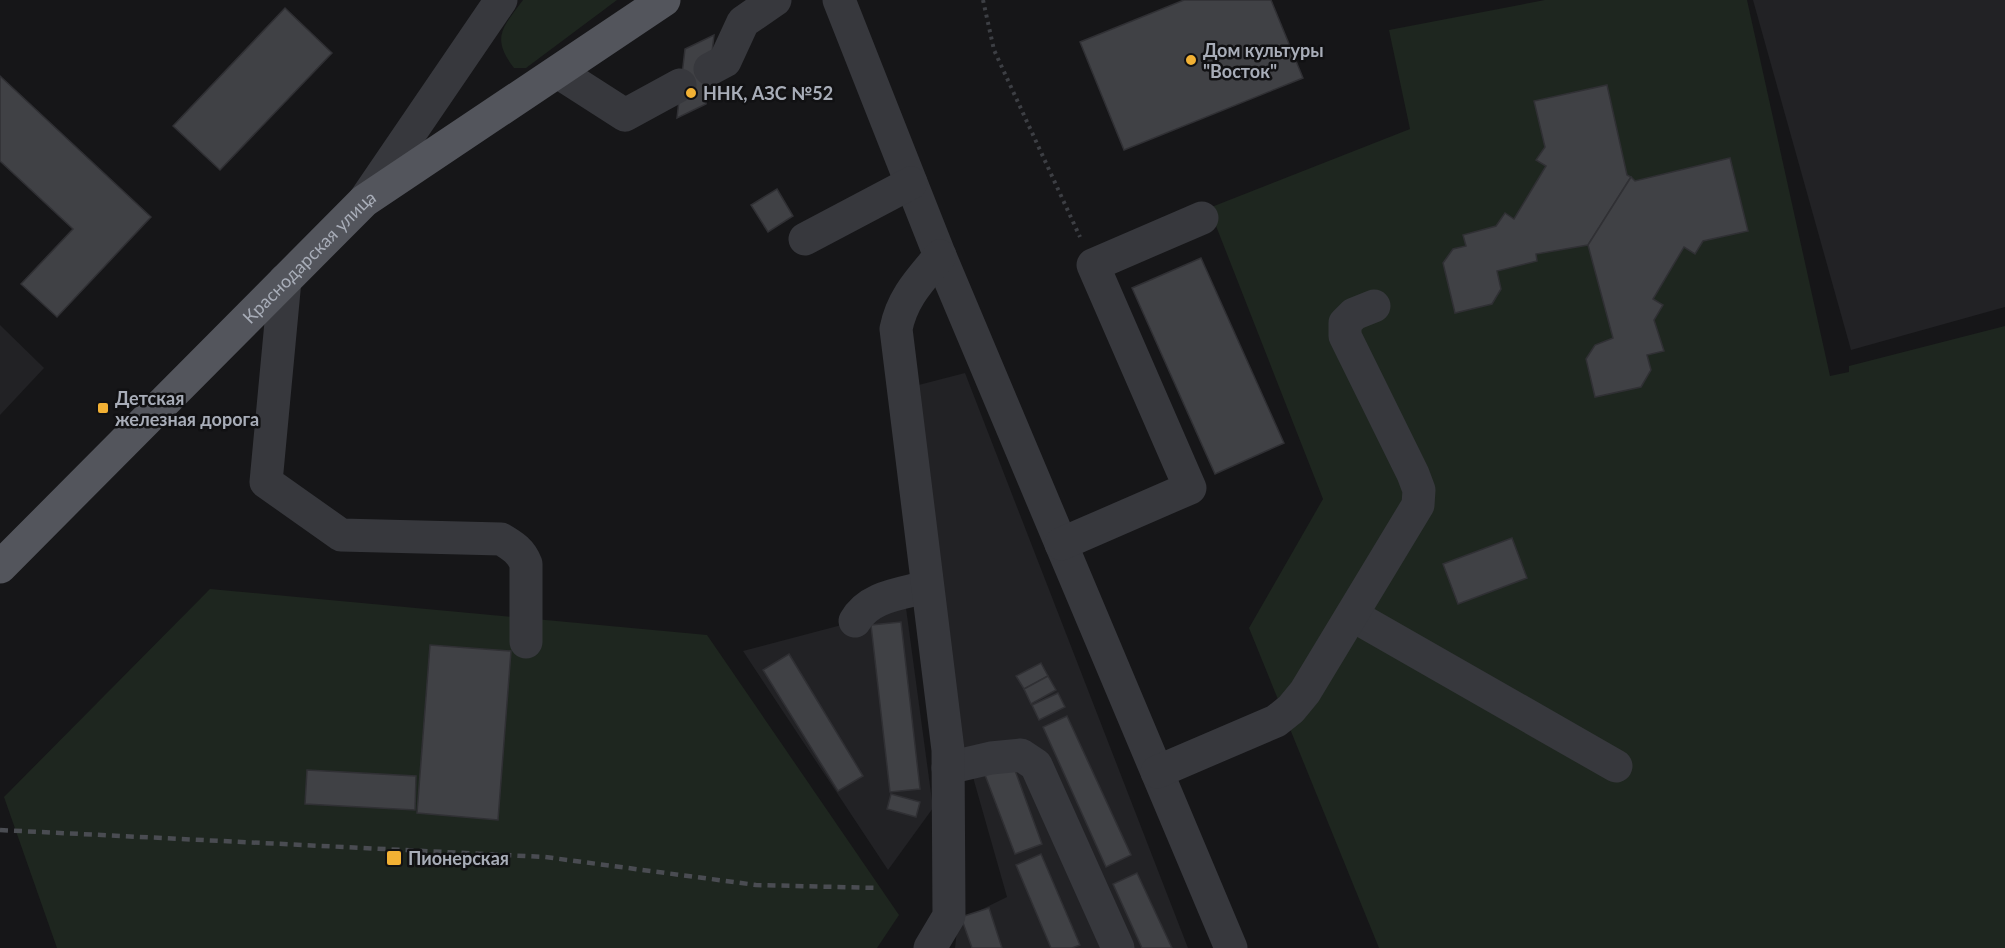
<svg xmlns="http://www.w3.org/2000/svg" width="2005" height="948" font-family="Lato,sans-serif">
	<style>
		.built { fill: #222225 }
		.green { fill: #1e261f }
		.building { fill: #404145; stroke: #303034; stroke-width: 1.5 }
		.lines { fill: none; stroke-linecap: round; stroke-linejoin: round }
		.path { stroke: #3d3f44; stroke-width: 4; stroke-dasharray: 3 4.5; stroke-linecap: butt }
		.minor { stroke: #37383d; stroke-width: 33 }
		.major { stroke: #53555c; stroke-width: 33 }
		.rail { stroke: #4a4c52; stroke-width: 4.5; stroke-dasharray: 8 6; stroke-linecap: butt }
		.poi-dot { fill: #f2b134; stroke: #111113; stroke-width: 2 }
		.labels { text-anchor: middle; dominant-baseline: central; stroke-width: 5; stroke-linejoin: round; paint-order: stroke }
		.poi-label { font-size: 18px; font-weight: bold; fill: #a8adb8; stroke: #111113; text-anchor: start }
		.street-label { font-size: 18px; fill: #a8adb8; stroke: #111113 }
	</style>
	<rect width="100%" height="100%" fill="#161618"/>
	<g class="built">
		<polygon points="1753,0 2005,0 2005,307 1851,350"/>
		<polygon points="0,325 44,368 0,415"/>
		<polygon points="965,373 1188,948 955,948 958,921 1007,897 965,749 955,749 907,388"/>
		<polygon points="906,608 933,808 888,870 743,651"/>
	</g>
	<g class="green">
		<path d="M523,0H617L526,68H514C491,38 502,28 523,0Z"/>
		<polygon points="1545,0 1747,0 1830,376 1849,372 1849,366 2005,326 2005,948 1379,948 1249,628 1323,499 1209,208 1410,129 1389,30"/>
		<polygon points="210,589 707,635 899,915 877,948 57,948 4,797"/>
	</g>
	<g class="building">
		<polygon points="1184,0 1271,0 1303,78 1124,150 1080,42"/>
		<polygon points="285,8 332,53 220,170 173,126"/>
		<polygon points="714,35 706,104 677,118 685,49"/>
		<polygon points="0,76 151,217 57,317 21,284 73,229 0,161"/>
		<polygon points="1607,85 1627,175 1631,177 1588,245 1536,254 1537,261 1497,271 1501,289 1492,304 1455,313 1443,263 1453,249 1466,246 1463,235 1496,226 1505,213 1514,219 1546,166 1536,160 1545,147 1534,101"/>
		<polygon points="1730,158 1748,231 1703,241 1695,254 1684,247 1653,299 1663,305 1654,320 1664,351 1647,355 1651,370 1641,387 1595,397 1586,359 1595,345 1613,338 1588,245 1631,177 1635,181"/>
		<polygon points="777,189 793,216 768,232 751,205"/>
		<polygon points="1201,258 1284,443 1215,474 1132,288"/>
		<polygon points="1512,538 1527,578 1458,604 1443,564"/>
		<polygon points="901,622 920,789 890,792 871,625"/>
		<polygon points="430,645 511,651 498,820 417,813"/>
		<polygon points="789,654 863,776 838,791 763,670"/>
		<polygon points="1041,663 1048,676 1024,689 1016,676"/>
		<polygon points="1048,676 1056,690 1031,704 1024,689"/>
		<polygon points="1058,693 1065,707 1039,720 1032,705"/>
		<polygon points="1067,716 1131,855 1106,867 1043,727"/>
		<polygon points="1013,765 1042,844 1015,854 985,775"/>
		<polygon points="307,770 416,776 415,810 305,804"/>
		<polygon points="891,794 920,802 916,817 887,809"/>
		<polygon points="1041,854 1080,945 1072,948 1051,948 1016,865"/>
		<polygon points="1137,873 1172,948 1142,948 1113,884"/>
		<polygon points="989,908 1002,948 972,948 961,917"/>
	</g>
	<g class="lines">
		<polyline class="path" points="983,0 994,50 1080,237"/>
		<g class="minor">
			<polyline points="839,0 940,256 1231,948"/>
			<polyline points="710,69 725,61 743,22 775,0"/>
			<polyline points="558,72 625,115 680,85"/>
			<polyline points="364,201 501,0"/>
			<polyline points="805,239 911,183"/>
			<path d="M285,280L266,482L341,535L501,539C513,546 521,551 526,564V642"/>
			<polyline points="1061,544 1190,488 1093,265 1202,218"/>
			<polyline points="1352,615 1616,766"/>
			<path d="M855,621C869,596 901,594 926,587"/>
			<polyline points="948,768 991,758 1021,755 1036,765 1118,948"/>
			<polyline points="1157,772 1276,721 1291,709 1305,692 1418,505 1419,490 1413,474 1345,336 1345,323 1354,314 1374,306"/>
			<path d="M930,948L949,916L948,750L896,329C902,298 920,280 940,256"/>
		</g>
		<path class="major" id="s1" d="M0,567L364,201L664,0"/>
		<polyline class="rail" points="0,830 545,857 756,885 879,888"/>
	</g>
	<g class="poi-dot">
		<circle cx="1191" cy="60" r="6"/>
		<circle cx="691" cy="93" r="6"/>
		<rect x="97" y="402" width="12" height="12" rx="3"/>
		<rect x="386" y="850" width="16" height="16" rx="3"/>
	</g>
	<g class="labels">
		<g class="poi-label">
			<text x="1203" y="50">Дом культуры<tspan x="1203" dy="21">"Восток"</tspan></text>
			<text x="703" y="93">ННК, АЗС №52</text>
			<text x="115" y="398">Детская<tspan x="115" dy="21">железная дорога</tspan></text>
			<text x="408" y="858">Пионерская</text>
		</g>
		<g class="street-label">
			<text stroke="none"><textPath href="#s1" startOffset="438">Краснодарская улица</textPath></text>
		</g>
	</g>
</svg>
